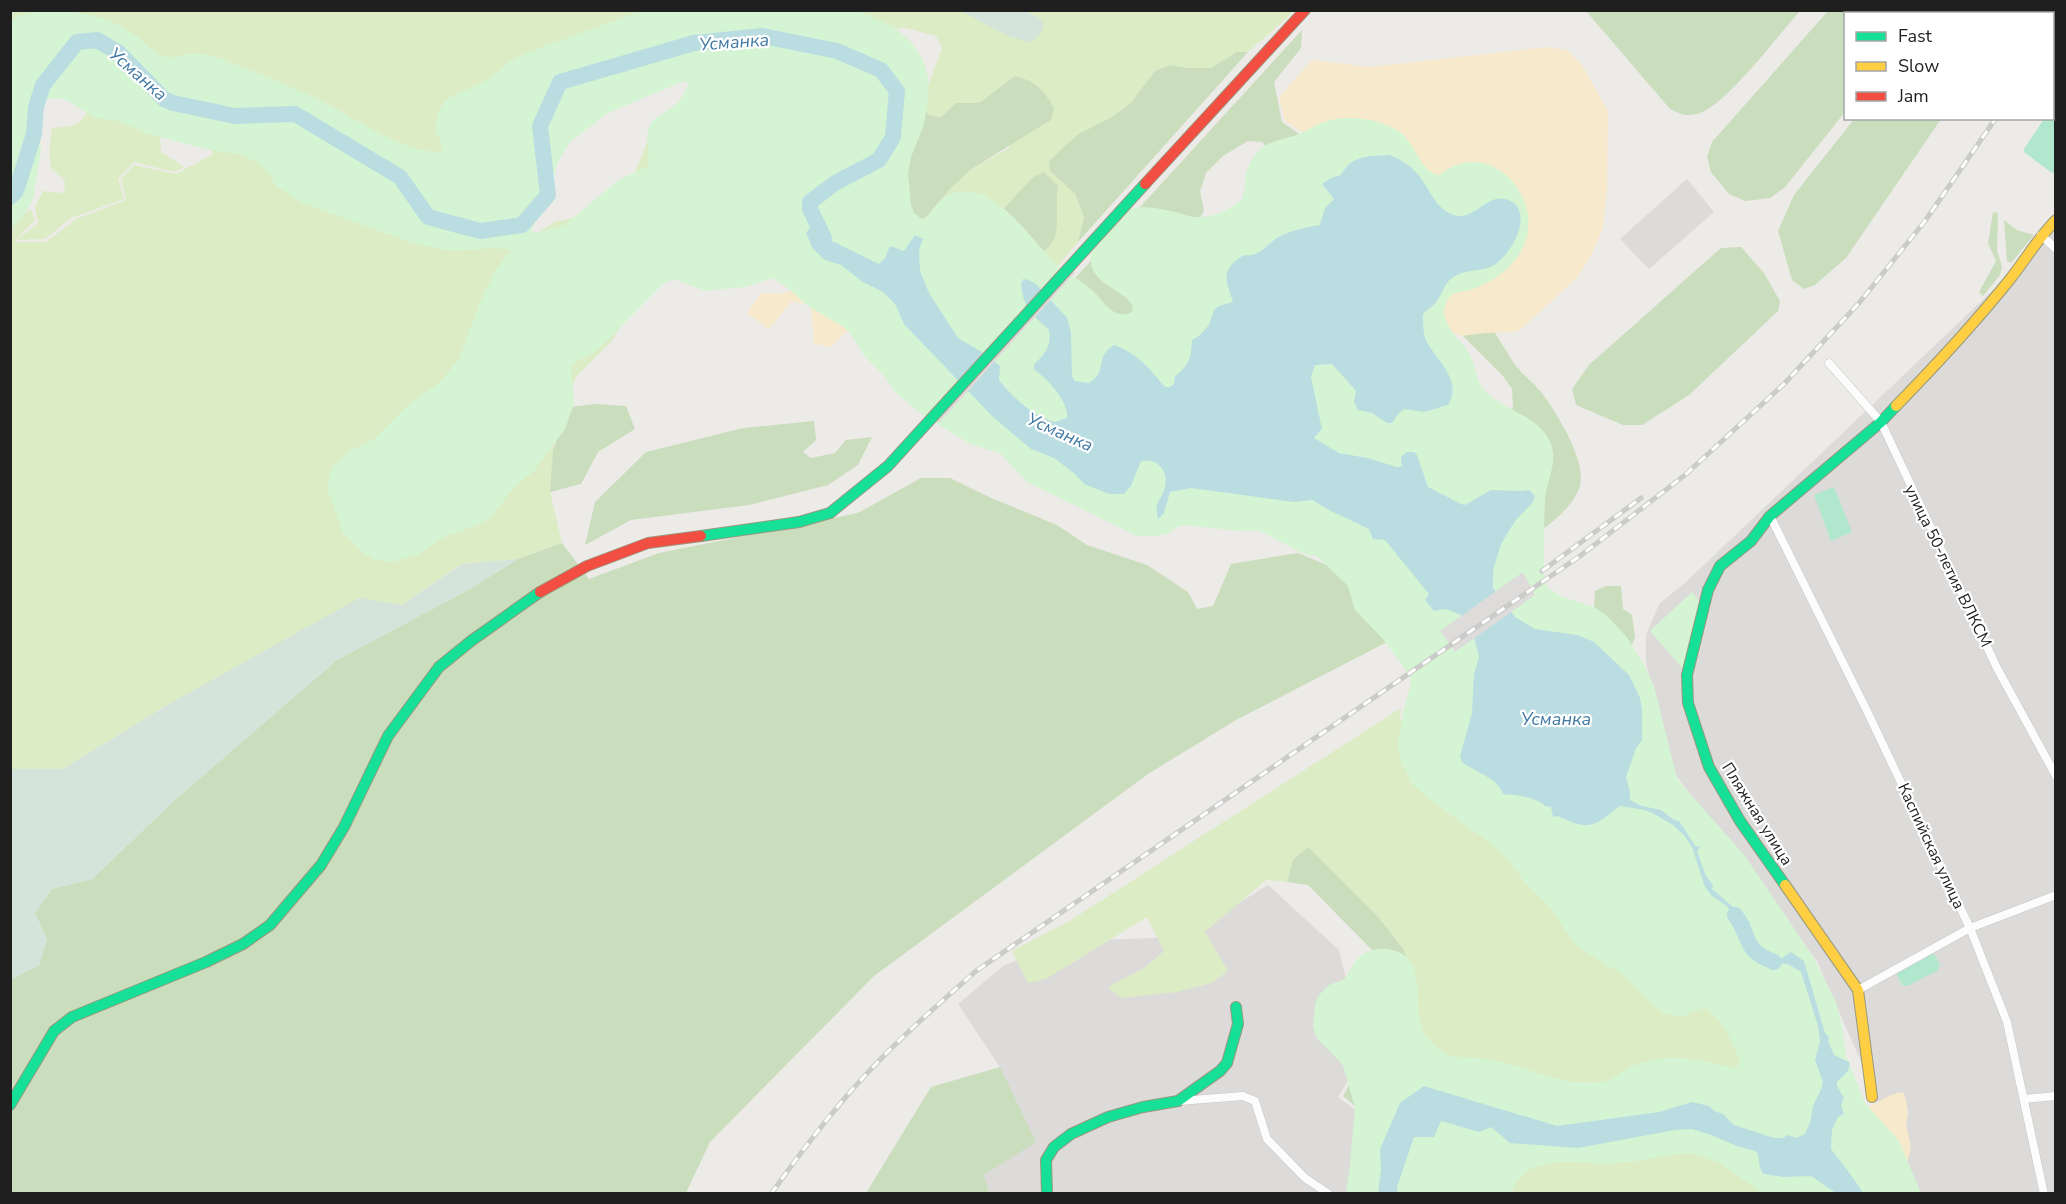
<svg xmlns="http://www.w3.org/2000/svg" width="2066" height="1204" font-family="'Nunito Sans',sans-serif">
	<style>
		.residential { fill: #dcdbd9 }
		.grass { fill: #dcecc5 }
		.forest { fill: #caddbc }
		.wetland { fill: #d5e4da }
		.sand { fill: #f7eacc }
		.park { fill: #d5f4d3; fill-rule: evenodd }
		.pitch { fill: #b1e7cc }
		.water { fill: #badde2 }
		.pier { fill: #dddcdb }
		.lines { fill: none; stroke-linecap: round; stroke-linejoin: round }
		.river { stroke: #badde2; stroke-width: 16 }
		.street-casing { stroke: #c6c5c4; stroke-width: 9 }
		.fast-casing { stroke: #98987f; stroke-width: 12 }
		.slow-casing { stroke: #98987f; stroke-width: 12 }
		.jam-casing { stroke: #98987f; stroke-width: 12 }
		.street { stroke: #fcfcfc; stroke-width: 8 }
		.fast { stroke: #16e098; stroke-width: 10 }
		.slow { stroke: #ffcf43; stroke-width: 10 }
		.jam { stroke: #f24e42; stroke-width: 10 }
		.rail-casing { stroke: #cbcbca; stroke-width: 5 }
		.rail { stroke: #fff; stroke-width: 3; stroke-dasharray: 9; stroke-linecap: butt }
		.labels { text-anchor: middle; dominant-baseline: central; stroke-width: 4.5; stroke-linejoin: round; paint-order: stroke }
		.street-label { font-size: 16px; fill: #1f1f1f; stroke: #fff }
		.water-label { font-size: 18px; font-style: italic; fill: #427aa4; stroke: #fff }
	</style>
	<rect width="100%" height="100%" fill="#edebe8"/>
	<g class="residential">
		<polygon points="1687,179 1714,212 1649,269 1620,239"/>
		<polygon points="2055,231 2055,1193 1907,1193 1872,1087 1817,961 1674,773 1646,663 1646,635 1659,604 1686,582"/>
		<polygon points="1268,885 1339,950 1357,1026 1361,1059 1338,1097 1381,1129 1372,1193 989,1193 984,1175 1000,1067 958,1004 1003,966 1026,956 1092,940 1184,937"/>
	</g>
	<g class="grass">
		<polygon points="961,10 1006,35 1039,18 1025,11 1293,11 1286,19 1248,52 1237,52 1212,68 1187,68 1170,65 1155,71 1130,104 1110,118 1050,171 1075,194 1084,217 1078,242 1056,268 1036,259 1056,220 1056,200 1058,186 994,219 862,257 934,211 948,191 970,170 1009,148 1015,76 979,103 956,103 941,117 928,115 922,102 942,48 936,36 902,27 881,37 720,26 460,182 11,73 10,11"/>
		<path d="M92,101L160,133L161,152L184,167L174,172L134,162L118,179L124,199L71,218L45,239L17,240L38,223L35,207L43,191L64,193L65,181L51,168L49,150L52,128C76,126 83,125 92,101Z"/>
		<polygon points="669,108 743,125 612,341 576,377 559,420 553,450 550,492 562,543 518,559 461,564 402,605 359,599 169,704 63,769 11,769 11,224 31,209 35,220 14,242 46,242 76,219 126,200 121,179 134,165 176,174 213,154 191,114 514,250 554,222 587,215 633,177 650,135"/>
		<polygon points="1401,708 1400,719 1822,1087 1415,1080 1404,950 1379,918 1308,848 1293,860 1287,882 1266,880 1205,932 1228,971 1211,983 1177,992 1121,998 1108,987 1144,968 1164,951 1147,917 1046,979 1028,983 1012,951 1071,920"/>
		<polygon points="1675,1130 1808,1193 1431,1193"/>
	</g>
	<g class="forest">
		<path d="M1586,11H1800C1779,34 1727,104 1700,113C1688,117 1681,115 1670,109Z"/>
		<polygon points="1828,11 1898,11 1896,13 1846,14 1845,112 1785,187 1770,198 1745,201 1729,194 1711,172 1707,157 1712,142"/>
		<polygon points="1302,30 1301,48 1274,82 1282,122 1302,136 1276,156 1262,142 1248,141 1223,156 1206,173 1200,191 1204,211 1194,228 1177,339 1056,299"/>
		<polygon points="1237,52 1248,52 1078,242 1084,217 1075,194 1050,171 1049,161 1077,135 1110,118 1130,104 1155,71 1170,65 1187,68 1211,68"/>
		<path d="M1015,76C1035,81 1044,90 1054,108L1051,120L970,170L948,191L934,211L916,223L870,184L922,102L928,115L941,117L956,103H979Z"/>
		<polygon points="1855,118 1941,119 1846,258 1815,285 1804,289 1792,280 1778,231 1794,195"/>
		<path d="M1044,172L1058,186C1055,201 1059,222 1055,236C1053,245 1043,252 1036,259L994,219L1033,177Z"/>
		<polygon points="1993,212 1998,213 1997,250 2002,267 2000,275 1983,296 1979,292 1996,261 1988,243"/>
		<polygon points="2004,220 2017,230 2034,235 2011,263 2007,261"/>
		<polygon points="1741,247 1764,273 1780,301 1778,311 1689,395 1642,425 1623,425 1576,405 1572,389 1589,365 1721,248"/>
		<path d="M1488,322C1497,336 1506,351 1515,365C1523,375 1533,382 1541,392C1556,411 1589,464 1579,489C1571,508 1555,520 1539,532L1509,428L1513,405L1512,389L1503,376L1455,328Z"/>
		<polygon points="597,404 626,406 635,429 598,452 581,484 550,492 553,450 569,407"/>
		<polygon points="814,421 816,440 803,452 811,458 835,453 846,440 872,437 858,465 828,485 749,505 631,520 585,545 595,502 646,452 743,428"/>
		<polygon points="921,478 950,478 991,498 1057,525 1087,545 1147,565 1188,592 1197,609 1213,606 1231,564 1298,553 1341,571 1393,639 1236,720 1148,774 874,976 710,1142 686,1193 11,1194 11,979 39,965 47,940 35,913 52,889 92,879 177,798 337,660 468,590 518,559 562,543 589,579 659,553 858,513"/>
		<polygon points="1606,586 1621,586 1623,609 1632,615 1635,637 1627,658 1594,607 1595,591"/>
		<polygon points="1308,847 1379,918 1404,950 1411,981 1363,1113 1343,1096 1355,1074 1382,960 1308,885 1287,882 1293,860"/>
		<polygon points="1000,1067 1036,1142 984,1175 989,1193 866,1193 931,1087"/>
	</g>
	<g class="wetland">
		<path d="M961,11H1025L1039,18L1044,24C1042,35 1038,37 1028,42L1006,35Z"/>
		<polygon points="518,559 468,590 337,660 177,798 92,879 52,889 35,913 47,940 39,965 11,979 11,769 63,769 169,704 359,598 402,605 462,564"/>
	</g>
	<g class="sand">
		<polygon points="1546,47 1567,50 1582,65 1608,111 1607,190 1603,228 1592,254 1577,278 1520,330 1514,332 1485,333 1461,336 1434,325 1310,137 1285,121 1279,97 1312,60 1371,67"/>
		<polygon points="807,284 855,323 831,347 814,344 811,304 791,302 769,329 747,313 761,293 782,294"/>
		<path d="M1903,1092L1906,1100L1908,1112L1906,1125L1911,1147L1905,1172L1858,1112C1874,1107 1885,1094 1903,1092Z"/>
	</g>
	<g class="park">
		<path d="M39,10C72,11 103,13 131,32C141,39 149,50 159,55C171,61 183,53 195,53C209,54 222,59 234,64C262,75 292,86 319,100C354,117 400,152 439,152L443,148L436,130V121L439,110L447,99L491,78L509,62L529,52L641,11H859L895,28L912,43L923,60L928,77L929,98L923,127L911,157L908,173L911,205L914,213L923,220C934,211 937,198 953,193C994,181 1030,238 1055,263C1066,274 1081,280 1092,290C1104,301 1113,321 1132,312L1133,306C1123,290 1101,287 1093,270C1087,255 1092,244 1102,233C1108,227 1114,217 1121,213C1136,203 1159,208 1175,212C1183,214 1192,218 1201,217C1218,216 1229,210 1242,199C1248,183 1242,173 1254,156C1264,142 1279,140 1294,136C1305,132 1314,126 1324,122C1347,114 1379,118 1400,132C1415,143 1421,173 1439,175C1446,170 1453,165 1463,163C1505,155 1538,202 1526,240C1518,264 1495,282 1470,290C1465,292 1458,291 1453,294C1447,297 1444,307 1444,314C1447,332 1467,344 1472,360C1476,372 1478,384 1487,393C1508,413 1543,416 1552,447C1557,465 1546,482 1545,500C1544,524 1544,549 1544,573L1546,583L1549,589L1563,597L1594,607L1607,616L1626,636L1643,663L1654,686L1677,779L1745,856L1812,955L1836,1002L1842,1026L1846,1056L1865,1103L1899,1141L1921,1193H1762L1721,1164L1700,1155L1689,1153C1666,1155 1643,1161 1619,1163C1594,1165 1554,1157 1531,1169C1522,1173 1514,1184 1511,1193H1346L1350,1164L1355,1108L1343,1065L1316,1037L1313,1026L1315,1004L1318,996L1329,985L1343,980C1350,973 1352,964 1359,957C1366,950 1379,948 1388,949C1429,956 1413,1000 1421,1026C1424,1036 1438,1052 1448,1055C1463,1059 1483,1057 1498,1061C1530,1068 1571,1090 1605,1081C1615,1078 1624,1070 1633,1066C1668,1051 1701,1060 1736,1068L1740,1063C1737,1048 1718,1012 1703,1008L1684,1016H1676L1663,1013L1656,1008L1625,976L1575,945L1548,905L1525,883L1507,857L1485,839L1434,803L1412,784L1401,761L1398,744L1403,712L1411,683L1409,675L1383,639L1355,610L1348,586L1323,562L1316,556L1304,554L1260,531H1236L1187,525L1179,526L1169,533L1156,536H1137L1027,482L1000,453L970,444L923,415L897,394L885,377L865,357L849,332L842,326L808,306L788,288L772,278L745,287L705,291L674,279L664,283L598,350L575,362L571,370L574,404L565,429L534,471L515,486L491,517L477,525L442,538L420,554L393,562L376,560L363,553L343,533L328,491L329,475L333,465L353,449L374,439L407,406L438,384L459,359L480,302L497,268L509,253V250L495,248L452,251L415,244L300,202L276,186L266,170L259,164L243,155L210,150L148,134L118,121L94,118L68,101L61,98L47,99L38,106L41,151L33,200L25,214L11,229V20L18,16ZM684,81L689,84C685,90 682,99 676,104C668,112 656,114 650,125C643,139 652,153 647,167L618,180L565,225L535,233L531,230L547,201L557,164L570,142L608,113Z"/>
		<polygon points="1692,592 1702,605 1684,670 1650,631"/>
	</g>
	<g class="pitch">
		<polygon points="2055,102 2056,173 2052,173 2024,152 2024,149 2044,119 2052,118 2053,107"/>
		<polygon points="1834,487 1852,532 1831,541 1814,495"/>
		<polygon points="1929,953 1935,955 1940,965 1937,971 1907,986 1902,985 1897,975 1899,969"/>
	</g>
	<path class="water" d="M1389,155C1401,159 1411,166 1419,176C1430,189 1434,206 1451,214C1473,224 1485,194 1505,199C1537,207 1513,254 1494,265C1483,272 1466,269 1455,276C1444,282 1443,293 1436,302C1433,306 1427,310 1423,314C1423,323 1423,335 1427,342C1438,362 1463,381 1448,405L1424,412L1404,409L1398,414L1392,423H1387L1372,413L1358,410L1354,402L1356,391L1332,364L1315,365L1311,377L1322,429L1314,438L1339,453L1367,458L1397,467L1402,466L1401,457L1407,452H1414L1417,455L1428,487L1461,504L1465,505L1491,490L1520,491L1529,490L1535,496L1533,502L1515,521L1501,544L1493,571V588L1515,617L1535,629L1577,635L1594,642L1629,675L1640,698L1642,709V740L1636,748L1626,777L1630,792V800L1642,806L1661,810L1674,820L1679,821L1696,847L1701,846L1697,851L1706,876L1713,885L1712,889L1732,906L1741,916H1745L1746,920L1750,922C1749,938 1748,941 1761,952H1765L1769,956L1781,959L1791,952L1804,961L1825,1033L1829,1037L1828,1041L1834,1055L1849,1062L1850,1064L1848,1071L1837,1082V1086L1844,1098L1841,1105L1844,1114L1838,1117L1832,1130L1831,1149L1851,1175L1863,1193H1836L1811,1176L1784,1177L1763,1174L1760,1168L1758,1154L1755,1151L1737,1146L1711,1135L1692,1129L1675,1130L1578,1148L1510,1143L1491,1127L1479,1132L1441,1121L1434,1137H1414L1397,1187L1398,1193H1378L1381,1169L1380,1149L1400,1103L1424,1086L1557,1126L1659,1112L1692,1102L1709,1106L1714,1111L1723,1114L1734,1125L1774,1138H1783L1788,1135L1796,1138L1805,1134L1810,1123L1813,1106L1822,1087L1823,1082L1815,1060L1820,1041L1818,1026L1801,972L1788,964L1773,963L1759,958L1727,906L1712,896L1705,887L1692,847L1683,834L1673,825L1656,815L1645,810L1620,806C1594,826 1590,832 1558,816L1553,817L1551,807L1545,806C1535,796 1516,795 1503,794C1497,777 1476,773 1462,762L1460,756L1472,713L1474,674L1479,657L1475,641L1466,617L1446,609L1434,611L1425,600L1429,594L1385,540L1373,539L1369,529L1331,511L1312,500L1294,502L1191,488L1170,492L1164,513L1158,519C1157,514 1156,509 1157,505C1159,499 1164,493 1165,487C1169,470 1157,458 1141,461L1131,486L1124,494H1109L1084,484L1075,474L1054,458L1031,449L993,417L904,324L895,304L883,292L863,282L841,265L825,260L813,249L806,233L817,218L830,240L879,264L885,258L890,246L904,251L915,235L923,239L919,250L920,271L929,293L958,338L987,355L1000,366L999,380C1015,399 1031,415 1055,422L1067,418C1069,401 1047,379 1034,369V365C1045,353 1052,347 1049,330C1031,313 1024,310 1021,284L1023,279L1029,280L1037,285L1067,318L1071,333L1072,376L1075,381L1089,383C1105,373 1098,363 1106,352C1108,349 1111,347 1114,345C1137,353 1150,369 1165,387H1170L1174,384L1175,376C1190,365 1191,357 1192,340L1200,335L1209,325L1214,310L1219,306L1233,302C1226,279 1219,271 1244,255C1260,257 1265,246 1277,238C1289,231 1306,227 1320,225L1325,208L1334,199L1322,184L1331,178L1341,175C1353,154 1367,157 1389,155Z"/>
	<g class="pier">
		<polygon points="1065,263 1075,273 939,423 929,414"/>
		<polygon points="1523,572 1535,595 1455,652 1440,631"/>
	</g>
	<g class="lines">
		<g class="river">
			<polyline points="10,197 16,191 34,134 36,107 43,85 77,42 97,40 119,53 164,99 173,103 235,116 295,114 400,177 428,217 480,231 522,225 548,195 540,126 560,82 694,43 763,36 837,51 881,70 897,91 893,137 879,160 835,183 810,202 810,209 824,238"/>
			<path d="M1735,915C1752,938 1742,950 1774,962"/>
		</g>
		<defs>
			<g id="street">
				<polyline points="2041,235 2056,249"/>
				<polyline points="1829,363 1881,422 1997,668 2056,776"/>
				<polyline points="1770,516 1868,713 1970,928 2007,1022 2044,1194"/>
				<polyline points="1858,990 1970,928 2056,895"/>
				<polyline points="2024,1099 2056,1096"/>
				<polyline points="1179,1101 1243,1096 1255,1101 1267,1139 1305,1178 1329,1194"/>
			</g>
			<g id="fast">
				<polyline points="701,536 799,522 830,513 888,466 1145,184"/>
				<polyline points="1785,885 1740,821 1709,767 1688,703 1687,675 1708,590 1720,566 1751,541 1770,516 1881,422 1896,406"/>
				<polyline points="10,1105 54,1031 72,1017 206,962 243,944 270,925 321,865 344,827 388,736 439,667 471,641 540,592"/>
				<polyline points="1047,1194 1046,1160 1054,1147 1071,1134 1108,1117 1143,1107 1178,1101 1220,1071 1227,1063 1238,1024 1236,1007"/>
			</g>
			<g id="slow">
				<path d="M1896,406C1936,365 1975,323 2011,278C2026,259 2038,238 2056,220"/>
				<polyline points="1785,885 1858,990 1872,1097"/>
			</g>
			<g id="jam">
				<polyline points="1145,184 1305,10"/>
				<polyline points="540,592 587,566 648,543 701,536"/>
			</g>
		</defs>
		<use href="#street" class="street-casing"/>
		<use href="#fast" class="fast-casing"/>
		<use href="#slow" class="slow-casing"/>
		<use href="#jam" class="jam-casing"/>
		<use href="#street" class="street"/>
		<use href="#fast" class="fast"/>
		<use href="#slow" class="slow"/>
		<use href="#jam" class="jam"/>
		<defs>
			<g id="rail">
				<polyline points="2052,19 2056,13"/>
				<polyline points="1542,571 1641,498"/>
				<path d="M771,1194C803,1149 837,1104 875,1065C907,1031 942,1001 976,971L1580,556L1685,475L1784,384L1859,303L1925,221L1996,118"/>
			</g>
		</defs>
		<use href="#rail" class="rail-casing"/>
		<use href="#rail" class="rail"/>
	</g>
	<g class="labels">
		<g class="street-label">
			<text transform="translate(1948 566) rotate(64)">улица 50-летия ВЛКСМ</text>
			<text transform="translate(1757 814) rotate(58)">Пляжная улица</text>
			<text transform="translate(1931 846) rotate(65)">Каспийская улица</text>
		</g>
		<g class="water-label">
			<text transform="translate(734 42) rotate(-4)">Усманка</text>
			<text transform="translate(138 74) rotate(41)">Усманка</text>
			<text transform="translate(1060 432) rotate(24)">Усманка</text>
			<text x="1556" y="719">Усманка</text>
		</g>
	</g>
	<rect width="2066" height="1204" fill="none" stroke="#1f1f1f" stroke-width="24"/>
	<rect x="1844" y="12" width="210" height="108" fill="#ffffff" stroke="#a5a5a5" stroke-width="1.5"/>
	<rect x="1856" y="32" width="30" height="9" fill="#16e098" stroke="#a5a5a5" stroke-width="1.5"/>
	<text x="1898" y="42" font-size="18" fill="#1f1f1f">Fast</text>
	<rect x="1856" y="62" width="30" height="9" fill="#ffcf43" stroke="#a5a5a5" stroke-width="1.5"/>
	<text x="1898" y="72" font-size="18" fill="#1f1f1f">Slow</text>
	<rect x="1856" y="92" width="30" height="9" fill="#f24e42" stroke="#a5a5a5" stroke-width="1.5"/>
	<text x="1898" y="102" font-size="18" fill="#1f1f1f">Jam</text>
</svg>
